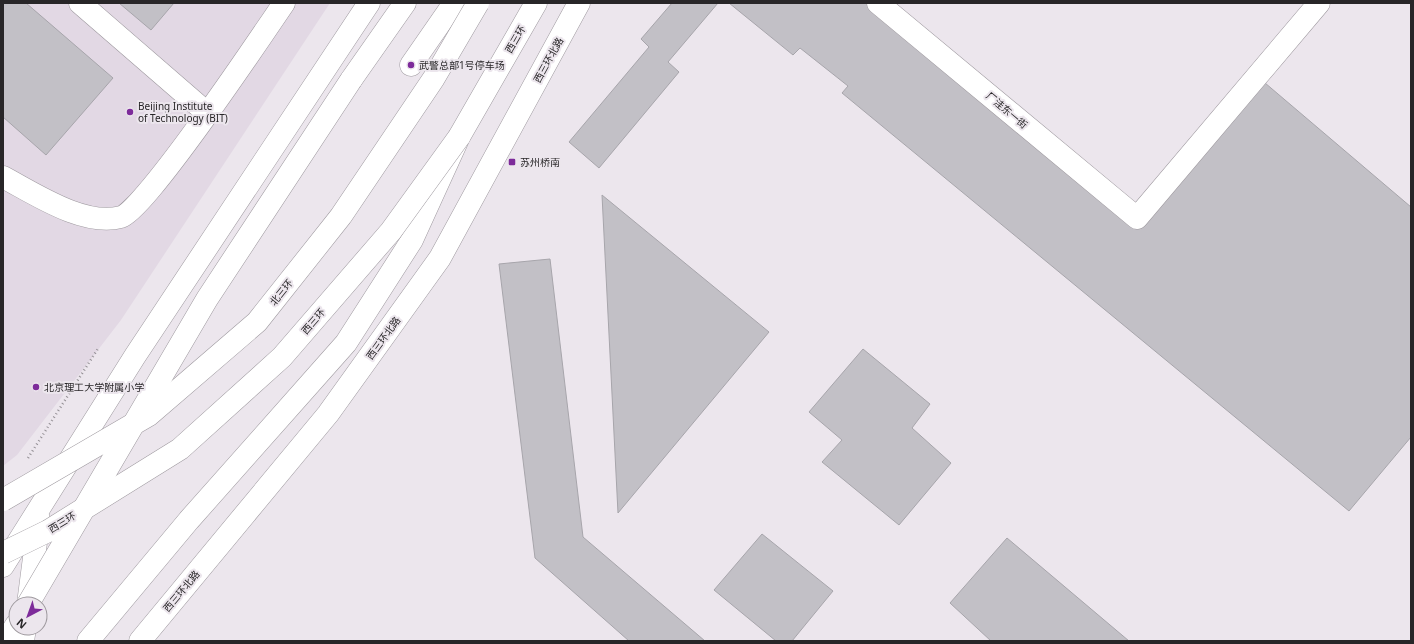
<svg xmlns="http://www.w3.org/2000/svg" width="1414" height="644" font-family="'Noto Sans','Noto Sans SC',sans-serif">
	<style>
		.built { fill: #e2d8e4 }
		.building { fill: #c2c0c6; stroke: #a7a5ab }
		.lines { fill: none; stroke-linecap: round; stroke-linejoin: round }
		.minor-casing { stroke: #9e999f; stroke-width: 23 }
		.highway-casing { stroke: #9e999f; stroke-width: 23 }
		.path { stroke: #949095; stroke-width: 2.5; stroke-dasharray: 1 3; stroke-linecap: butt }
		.minor { stroke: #fff; stroke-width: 22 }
		.highway { stroke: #fff; stroke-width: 22 }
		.highway-bridge-casing { stroke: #9e999f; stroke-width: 23; stroke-linecap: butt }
		.highway-bridge { stroke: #fff; stroke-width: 22 }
		.poi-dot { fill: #7d2b9a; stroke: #ece6ed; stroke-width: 1.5 }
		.labels { text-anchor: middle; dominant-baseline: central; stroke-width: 4; stroke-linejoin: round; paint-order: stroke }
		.street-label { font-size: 10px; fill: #282628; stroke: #ece6ed }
		.poi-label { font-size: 10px; fill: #282628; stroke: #ece6ed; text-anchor: start }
	</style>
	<rect width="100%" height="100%" fill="#ece6ed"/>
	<polygon class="built" points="3,3 330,3 121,320 17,455 3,466"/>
	<g class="building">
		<polygon points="3,3 26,3 113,78 46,155 3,117"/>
		<polygon points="119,3 174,3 151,30"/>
		<polygon points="672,3 718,3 668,62 679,72 599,168 569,142 649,47 641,39"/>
		<polygon points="729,3 878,3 1137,218 1258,77 1411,207 1411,437 1349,511 842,93 848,86 800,48 793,55"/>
		<polygon points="602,195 769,332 618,513"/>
		<polygon points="550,259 583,537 705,641 629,641 535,558 499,264"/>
		<polygon points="863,349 930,404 912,428 951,463 899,525 822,462 842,440 809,412"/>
		<polygon points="762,534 833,591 792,641 776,641 714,590"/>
		<polygon points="1007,538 1129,641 991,641 950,603"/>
	</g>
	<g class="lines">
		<defs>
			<g id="minor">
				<polyline points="80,3 207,113"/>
				<polyline points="878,3 1137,218 1319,3"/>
				<polyline points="411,65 454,3"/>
				<path d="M3,177C35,194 84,227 121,217C145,210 263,34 284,3"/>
				<polyline points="3,566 135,356 369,3"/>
				<polyline points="28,604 39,519"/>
				<polyline points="23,641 25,628"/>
				<polyline points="140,641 328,414 440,258 579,3"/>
			</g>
			<g id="highway">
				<polyline points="351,80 405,3"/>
				<polyline points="6,641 16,625"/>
				<polyline points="88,641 189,520 346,343 412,240 459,137 536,3"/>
			</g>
		</defs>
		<use href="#minor" class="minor-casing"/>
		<use href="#highway" class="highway-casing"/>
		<polyline class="path" points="28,458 99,347"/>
		<use href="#minor" class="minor"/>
		<use href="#highway" class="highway"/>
		<defs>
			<g id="highway-bridge">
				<polyline points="3,500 149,415 257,322 341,216 434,78 478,3"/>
				<polyline points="3,553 48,531 180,449 282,357 391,231 459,137"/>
				<polyline points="28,604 207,299 351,80"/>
			</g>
		</defs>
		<use href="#highway-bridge" class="highway-bridge-casing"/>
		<use href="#highway-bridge" class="highway-bridge"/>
	</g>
	<g class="poi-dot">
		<circle cx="411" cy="65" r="4"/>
		<circle cx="130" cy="112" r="4"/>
		<rect x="508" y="158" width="8" height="8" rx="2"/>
		<circle cx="36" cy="387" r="4"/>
	</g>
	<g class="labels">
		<g class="street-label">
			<text transform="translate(515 39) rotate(-60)">西三环</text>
			<text transform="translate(548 60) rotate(-61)">西三环北路</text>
			<text transform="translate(1007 110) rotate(40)">厂洼东一街</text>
			<text transform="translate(281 292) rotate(-51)">北三环</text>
			<text transform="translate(313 321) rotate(-49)">西三环</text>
			<text transform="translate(383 338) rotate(-54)">西三环北路</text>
			<text transform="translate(62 522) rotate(-31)">西三环</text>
			<text transform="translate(181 591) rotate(-50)">西三环北路</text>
		</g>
		<g class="poi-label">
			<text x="419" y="65">武警总部1号停车场</text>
			<text x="138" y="106">Beijing Institute<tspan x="138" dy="12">of Technology (BIT)</tspan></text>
			<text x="520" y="162">苏州桥南</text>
			<text x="44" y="387">北京理工大学附属小学</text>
		</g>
	</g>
	<rect width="1414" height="644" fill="none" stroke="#282628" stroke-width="8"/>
	<g transform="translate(28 616) rotate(221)"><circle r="19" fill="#ece6ed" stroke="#9e999e"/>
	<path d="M0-3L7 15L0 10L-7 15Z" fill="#7d2b9a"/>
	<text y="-6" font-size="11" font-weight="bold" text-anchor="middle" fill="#282628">N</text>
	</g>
</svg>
